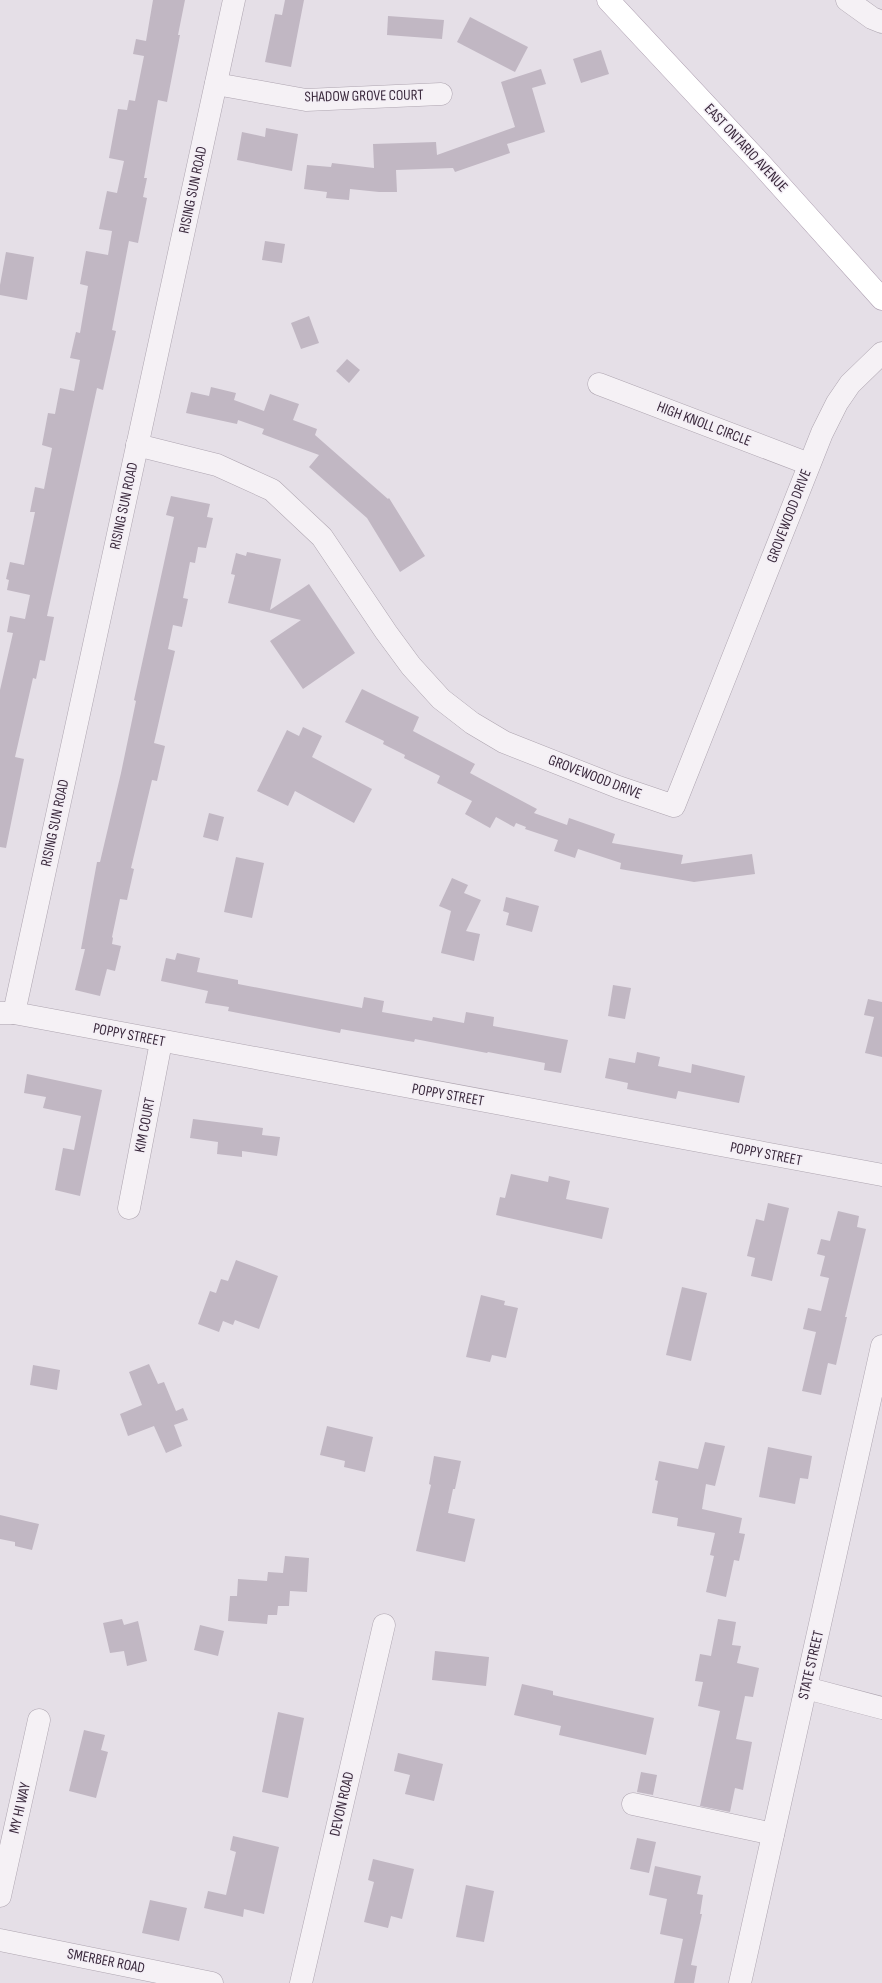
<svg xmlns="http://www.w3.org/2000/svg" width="882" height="1983" font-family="'Sofia Sans Condensed',sans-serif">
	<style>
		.building { fill: #c1b7c3 }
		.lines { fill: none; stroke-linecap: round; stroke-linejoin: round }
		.minor-casing { stroke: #aea5b0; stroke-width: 23 }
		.major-casing { stroke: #ae9fb1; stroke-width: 23 }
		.minor { stroke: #f5f1f5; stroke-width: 22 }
		.major { stroke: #fff; stroke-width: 22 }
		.labels { text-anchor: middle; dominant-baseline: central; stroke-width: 3; stroke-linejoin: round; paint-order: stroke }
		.street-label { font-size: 15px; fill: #3a293c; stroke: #f3eef5 }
	</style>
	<rect width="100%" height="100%" fill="#e5dfe7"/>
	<g class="building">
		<polygon points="153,0 185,0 178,35 180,35 167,102 158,100 144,178 147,178 143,197 147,198 138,243 129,241 112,330 116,331 103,390 97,388 47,616 54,617 45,661 40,660 36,679 33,678 15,757 24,759 6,848 0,847 0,690 13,633 7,632 10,616 25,619 30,595 7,590 9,580 6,579 10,562 24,565 35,512 30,512 35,487 44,489 52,448 42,445 48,413 55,414 60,388 74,391 80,360 70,358 76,332 80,333 88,286 80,284 86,251 108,255 112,231 99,229 107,191 117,193 124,161 109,158 118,109 127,110 129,100 135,101 144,56 133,54 136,39 146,41"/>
		<polygon points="285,0 304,0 291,67 265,62 275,14 282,15"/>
		<polygon points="388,16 444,20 442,39 387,35"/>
		<polygon points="470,17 528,47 515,72 457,42"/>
		<polygon points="601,50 609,74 581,83 573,59"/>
		<polygon points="541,69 546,84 532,88 545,132 507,144 510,153 455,172 453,168 396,170 397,192 379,192 350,189 349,200 326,198 327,192 304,189 307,165 331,167 332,163 374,168 373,144 436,142 437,155 515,127 501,82"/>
		<polygon points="266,128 298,134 292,171 237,160 242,132 265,137"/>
		<polygon points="265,241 285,244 282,263 262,260"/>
		<polygon points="6,252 34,257 27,300 0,295 0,285"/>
		<polygon points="309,316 319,343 301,349 291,323"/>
		<polygon points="347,359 360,370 349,383 336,371"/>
		<polygon points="211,387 236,393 234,400 264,411 270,394 299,404 293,420 317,429 315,435 388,499 389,498 425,556 400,572 367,518 309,467 319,455 262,434 264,429 238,420 237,424 186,413 191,392 209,396"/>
		<polygon points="171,496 210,504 207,517 213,518 206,548 198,547 195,563 190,562 183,598 188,599 182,627 173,625 168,649 175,651 154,743 165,746 157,781 152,780 131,868 134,869 127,900 120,899 112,937 113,938 112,944 121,946 115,971 107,969 100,996 75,990 85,949 81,949 97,862 100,862 121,773 136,701 134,700 174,517 166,515"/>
		<polygon points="247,552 281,559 270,610 309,584 355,653 303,689 270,641 301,620 228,603 235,575 231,574 236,553 246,556"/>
		<polygon points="362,689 419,717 413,731 475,764 470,773 537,809 534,813 567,825 569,818 615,834 612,843 683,855 681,864 752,854 755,874 694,882 620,869 621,863 578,849 575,858 554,851 558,840 525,829 526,827 516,823 514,827 496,817 490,828 465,814 472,801 437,783 440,776 404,758 405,755 383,744 384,741 345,722"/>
		<polygon points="303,727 322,736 312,757 372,789 354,823 295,791 288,806 257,791 287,730 299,736"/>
		<polygon points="209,813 224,817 218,841 203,837"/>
		<polygon points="236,857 264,863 252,918 224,912"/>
		<polygon points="452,878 468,885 464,893 481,900 466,931 480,934 474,961 441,953 451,911 439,906"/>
		<polygon points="506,897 539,906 532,932 506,925 509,913 503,911"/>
		<polygon points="177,953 200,958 197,972 238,980 238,984 362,1008 364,997 384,1001 382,1012 432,1021 433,1017 464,1023 466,1012 494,1017 493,1026 568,1040 561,1073 544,1070 545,1063 488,1052 487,1053 415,1039 414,1042 341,1029 340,1033 228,1011 229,1007 205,1003 208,991 161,981 166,958 175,960"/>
		<polygon points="613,985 631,988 625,1019 608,1016"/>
		<polygon points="868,999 882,1002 882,1057 865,1053 874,1017 864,1015"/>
		<polygon points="637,1052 660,1057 658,1066 691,1073 692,1064 745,1076 739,1103 678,1091 676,1099 627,1089 628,1083 605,1078 609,1058 635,1063"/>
		<polygon points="27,1074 102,1090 80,1196 55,1190 63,1148 74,1150 81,1116 43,1108 46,1097 24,1093"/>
		<polygon points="193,1119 263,1128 262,1135 280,1137 277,1156 242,1151 242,1157 217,1154 218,1142 190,1138"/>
		<polygon points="511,1174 548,1182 549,1176 570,1181 566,1199 609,1208 602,1239 496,1215 500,1197 505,1198"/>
		<polygon points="768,1203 789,1208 772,1281 751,1276 755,1258 747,1256 756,1219 764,1221"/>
		<polygon points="838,1211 859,1216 857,1227 866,1229 845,1317 847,1317 836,1365 828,1363 821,1395 802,1391 816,1332 803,1329 808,1308 821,1311 829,1278 820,1276 825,1256 817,1254 821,1239 830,1241"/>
		<polygon points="236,1260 278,1276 259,1329 235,1320 233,1325 223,1321 219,1332 198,1324 210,1291 216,1293 221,1279 228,1281"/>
		<polygon points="682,1287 707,1293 691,1361 666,1355"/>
		<polygon points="481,1295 505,1301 504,1305 518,1308 506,1358 492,1355 490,1362 466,1357"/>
		<polygon points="149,1364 158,1384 164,1382 176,1411 183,1408 188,1420 174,1425 182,1446 166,1453 154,1426 128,1436 120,1414 142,1405 129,1372"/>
		<polygon points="33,1365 60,1370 57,1390 30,1385"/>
		<polygon points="327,1426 373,1437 365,1472 344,1467 345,1461 320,1455"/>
		<polygon points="705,1442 725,1446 715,1486 706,1484 702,1509 742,1518 739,1533 745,1534 739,1561 734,1560 726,1597 706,1592 714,1556 710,1555 715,1533 677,1526 678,1518 652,1513 658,1481 655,1480 659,1461 698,1469"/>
		<polygon points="768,1447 812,1456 808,1479 800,1478 795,1504 759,1497"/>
		<polygon points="434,1456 461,1461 455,1489 453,1489 448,1513 475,1519 465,1562 416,1551 431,1485 429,1484"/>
		<polygon points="0,1515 39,1524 32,1550 15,1546 15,1542 0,1539"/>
		<polygon points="285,1556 309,1558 307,1592 290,1591 289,1606 278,1606 277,1615 268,1615 267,1624 228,1621 230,1596 237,1596 238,1579 267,1581 268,1572 283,1573"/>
		<polygon points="122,1619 124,1625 138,1621 147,1661 127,1666 124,1651 110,1653 103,1623"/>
		<polygon points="718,1619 736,1622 732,1645 741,1646 737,1663 759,1668 753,1697 745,1696 736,1739 752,1742 743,1790 735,1788 730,1812 700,1806 720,1711 698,1706 703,1682 695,1681 700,1654 711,1656"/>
		<polygon points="200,1625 224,1631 218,1656 194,1650"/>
		<polygon points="435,1651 489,1657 486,1686 432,1680"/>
		<polygon points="522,1684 553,1691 553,1695 654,1718 646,1755 559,1735 561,1726 514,1715"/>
		<polygon points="278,1712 304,1718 288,1798 262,1792"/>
		<polygon points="84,1730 105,1735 101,1750 108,1752 96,1798 69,1791"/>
		<polygon points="398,1753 443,1764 434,1801 405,1794 410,1775 394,1771"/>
		<polygon points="641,1772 657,1775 653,1795 637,1792"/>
		<polygon points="233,1836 279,1847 264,1914 244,1909 243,1917 204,1908 208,1891 226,1895 236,1852 230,1850"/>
		<polygon points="637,1838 656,1842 649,1873 630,1869"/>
		<polygon points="373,1859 414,1869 402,1919 391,1916 388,1928 364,1922 374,1882 368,1880"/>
		<polygon points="655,1866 701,1876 697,1894 703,1895 700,1914 702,1914 691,1965 697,1966 694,1983 674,1983 683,1939 660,1934 667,1899 649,1895"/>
		<polygon points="466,1885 494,1891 484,1942 456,1937"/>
		<polygon points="150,1900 187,1908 179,1941 142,1933"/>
	</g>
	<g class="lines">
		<defs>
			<g id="minor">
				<polyline points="847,0 872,18 882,22"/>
				<polyline points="216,84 306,100 441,94"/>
				<polyline points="599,384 809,464"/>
				<polyline points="137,445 217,465 272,490 322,537 386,632 411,666 441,699 472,723 504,742 618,787 674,806 822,433 837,403 850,384 882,353"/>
				<polyline points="0,1013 14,1013 882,1175"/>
				<polyline points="14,1013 234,0"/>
				<polyline points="129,1208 161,1042"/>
				<polyline points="806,1688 882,1708"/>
				<polyline points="633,1804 773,1834"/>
				<polyline points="0,1896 39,1720"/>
				<polyline points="0,1940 212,1983"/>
				<polyline points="301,1983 384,1625"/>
				<polyline points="740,1983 882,1346"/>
			</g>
			<polyline id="major" points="608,0 760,163 882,299"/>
		</defs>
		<use href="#minor" class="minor-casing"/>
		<use href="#major" class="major-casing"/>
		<use href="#minor" class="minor"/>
		<use href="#major" class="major"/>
	</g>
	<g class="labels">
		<g class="street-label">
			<text transform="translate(364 96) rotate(-1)">SHADOW GROVE COURT</text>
			<text transform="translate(746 148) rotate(47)">EAST ONTARIO AVENUE</text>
			<text transform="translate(193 190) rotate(-78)">RISING SUN ROAD</text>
			<text transform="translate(704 424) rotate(21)">HIGH KNOLL CIRCLE</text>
			<text transform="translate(124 506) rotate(-78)">RISING SUN ROAD</text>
			<text transform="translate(789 516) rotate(-69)">GROVEWOOD DRIVE</text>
			<text transform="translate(595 777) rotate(21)">GROVEWOOD DRIVE</text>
			<text transform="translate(55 823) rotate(-78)">RISING SUN ROAD</text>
			<text transform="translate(129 1035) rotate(11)">POPPY STREET</text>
			<text transform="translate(448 1095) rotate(10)">POPPY STREET</text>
			<text transform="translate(145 1125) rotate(-79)">KIM COURT</text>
			<text transform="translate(766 1154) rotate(11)">POPPY STREET</text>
			<text transform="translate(811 1665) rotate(-77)">STATE STREET</text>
			<text transform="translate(342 1804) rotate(-77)">DEVON ROAD</text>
			<text transform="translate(20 1808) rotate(-77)">MY HI WAY</text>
			<text transform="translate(106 1961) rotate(11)">SMERBER ROAD</text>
		</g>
	</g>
</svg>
